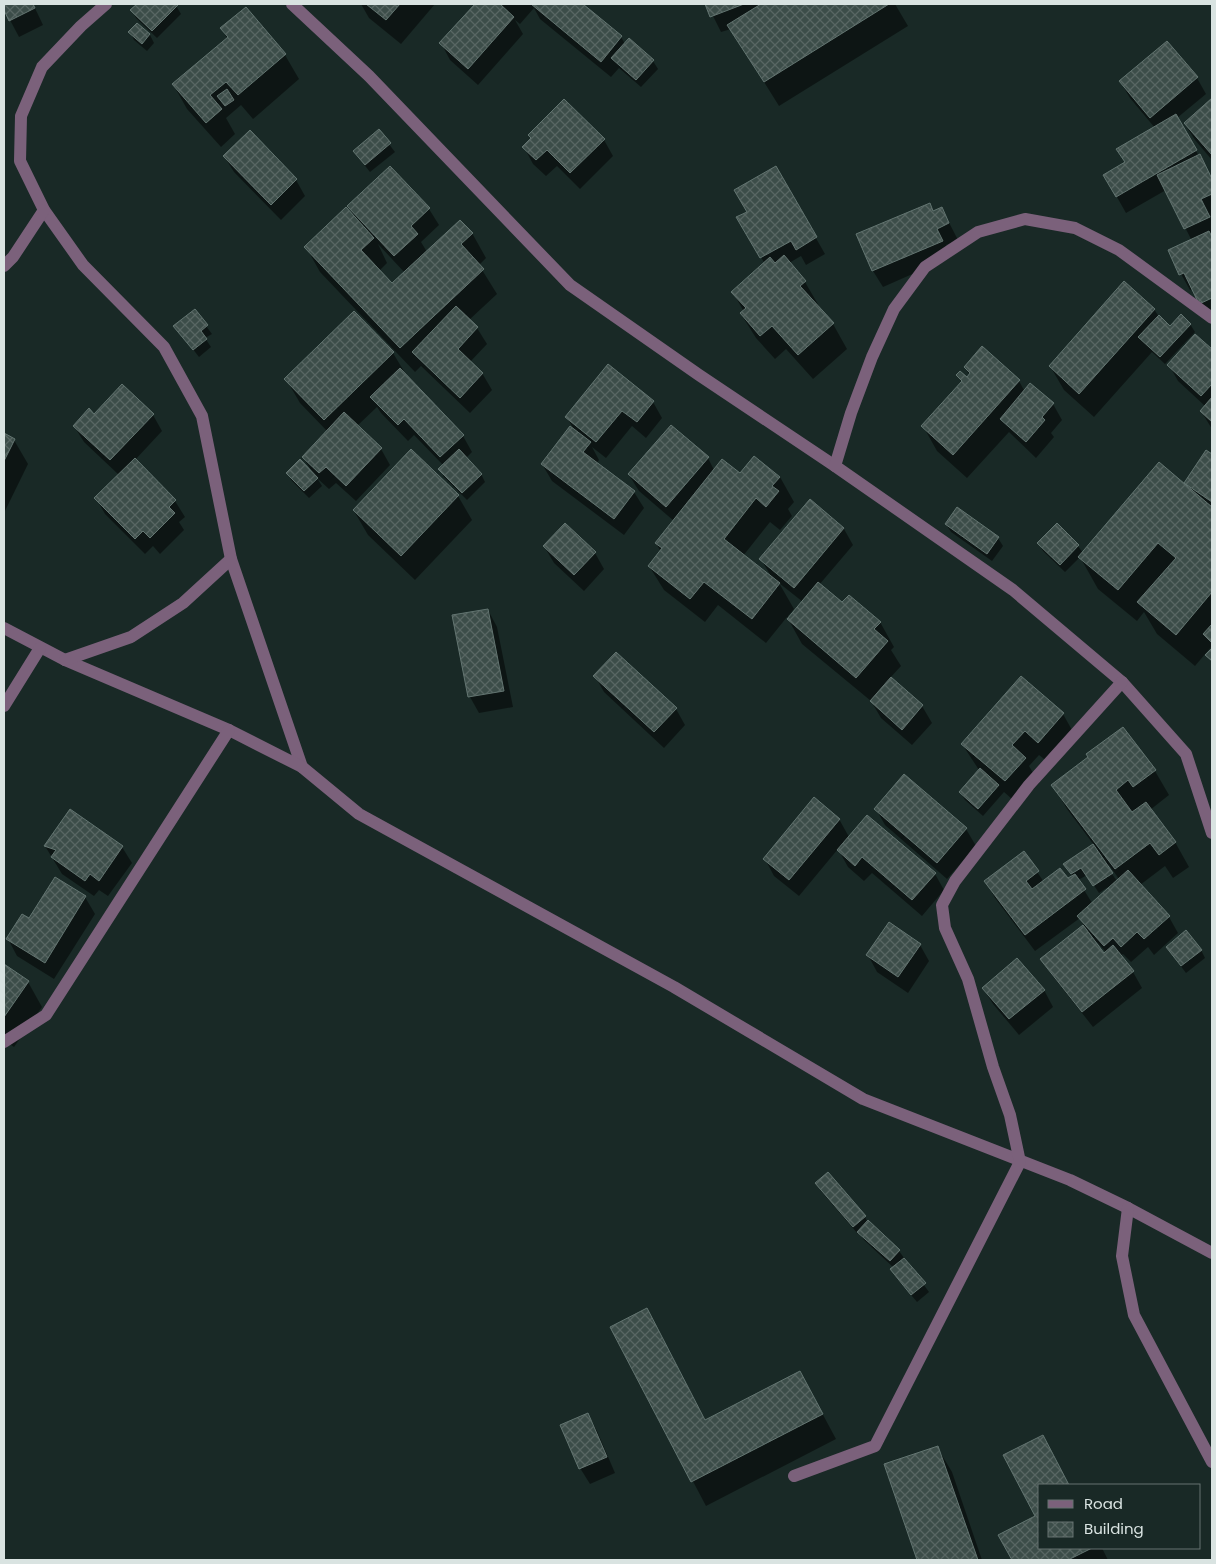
<svg xmlns="http://www.w3.org/2000/svg" width="1216" height="1564" font-family="Poppins,sans-serif">
	<style>
		.shadow { fill: #0007; fill-rule: evenodd }
		.building { fill: url(#building-cross-hatch); stroke: #637571 }
		.lines { fill: none; stroke-linecap: round; stroke-linejoin: round }
		.minor { stroke: #7b617b; stroke-width: 12 }
	</style>
	<defs>
		<pattern id="building-cross-hatch" width="8" height="8" patternUnits="userSpaceOnUse" patternTransform="scale(1.25)"><rect width="8" height="8" fill="#3c4d49"/><path d="M0 0l8 8M0 8l8-8" fill="none" stroke="#586663"/></pattern>
	</defs>
	<rect width="100%" height="100%" fill="#192926"/>
	<g class="shadow">
		<polygon points="4,4 33,4 43,25 19,37 10,20 4,7"/>
		<polygon points="138,4 175,4 181,14 157,38 136,18 132,10"/>
		<polygon points="361,4 435,4 401,44 369,18"/>
		<polygon points="476,4 581,4 621,37 625,44 629,40 653,61 658,69 641,87 619,68 611,77 540,19 534,8 520,24 515,20 523,34 478,85 450,60 441,43"/>
		<polygon points="707,4 895,4 908,26 779,106 731,29 721,32"/>
		<polygon points="246,9 285,55 299,79 253,119 241,105 226,118 235,134 221,147 187,109 173,84 227,38 222,29"/>
		<polygon points="137,24 150,35 154,43 147,51 134,40 130,32"/>
		<polygon points="1197,78 1206,94 1177,118 1212,179 1212,215 1210,216 1212,222 1212,319 1210,320 1193,289 1190,290 1181,274 1192,241 1166,190 1126,213 1105,176 1126,163 1155,128 1130,98 1120,81"/>
		<polygon points="1212,100 1212,160 1195,140 1185,124"/>
		<polygon points="379,131 395,152 370,172 354,152"/>
		<polygon points="604,140 613,156 580,189 557,166 546,176 533,164 524,147"/>
		<polygon points="224,156 296,180 305,196 281,220 234,172"/>
		<path d="M390,168L429,209L439,225L421,242L427,252L472,233L486,258L479,265L497,294L469,320L477,328L487,344L470,362L482,373L492,390L470,413L421,366L415,372L320,272L306,247L354,216L349,207ZM378,244L405,273L392,285L379,271L387,263Z"/>
		<polygon points="776,168 825,254 806,265 801,256 789,263 805,282 819,306 818,308 833,324 847,349 813,379 786,349 775,359 756,338 741,314 744,312 733,292 765,264 738,218 748,212"/>
		<polygon points="942,209 958,240 946,245 951,257 883,287 873,271 858,235"/>
		<polygon points="1154,309 1159,317 1170,328 1190,324 1195,332 1165,364 1152,352 1094,417 1064,390 1050,366"/>
		<polygon points="194,310 212,334 205,338 211,347 199,357 175,326"/>
		<polygon points="354,313 393,353 408,378 463,436 472,452 466,458 481,474 485,482 467,500 444,477 440,469 443,465 414,435 408,441 381,413 377,407 357,426 381,449 390,465 356,501 336,483 329,489 317,478 322,486 309,498 292,481 287,473 312,472 303,457 327,431 300,403 286,379"/>
		<polygon points="1196,336 1212,351 1212,429 1201,411 1205,406 1178,381 1169,365"/>
		<polygon points="965,368 1019,381 1025,392 1053,404 1062,420 1051,433 1054,437 1036,458 1009,432 967,478 937,451 923,426 962,383 958,375 967,379 970,375"/>
		<polygon points="653,402 662,418 646,438 632,426 606,458 592,447 599,460 596,464 634,492 644,508 624,535 552,481 542,464 575,432 567,417"/>
		<polygon points="94,415 153,415 162,431 135,460 175,501 185,517 179,522 184,530 160,554 153,546 145,554 105,514 96,498 119,475 84,442 74,426"/>
		<polygon points="4,435 14,440 28,464 4,513"/>
		<polygon points="1207,452 1212,456 1212,648 1211,647 1195,666 1157,634 1144,612 1137,621 1098,589 1080,557 1065,572 1043,551 1039,543 1078,546 1083,553 1189,488 1186,483"/>
		<path d="M708,458L714,470L740,475L780,477L794,502L788,509L792,516L780,530L770,522L743,556L772,578L761,559L810,501L844,529L853,545L819,585L843,604L880,622L894,647L891,650L901,666L890,678L922,706L932,723L912,745L881,718L871,701L802,644L787,617L766,643L718,605L705,622L664,590L649,566L661,552L656,543L674,521L639,491L629,475ZM779,583L803,602L789,618L788,616L794,609Z"/>
		<polygon points="458,496 472,520 415,580 368,535 354,511"/>
		<polygon points="957,509 998,538 1003,546 992,561 951,532 946,524"/>
		<polygon points="544,546 595,553 604,569 584,591 554,563"/>
		<polygon points="488,610 497,627 513,707 479,713 470,697 454,616"/>
		<polygon points="595,676 676,709 685,725 664,748 604,692"/>
		<polygon points="1021,678 1063,714 1077,739 1053,766 1039,755 1029,766 1039,783 1019,805 1004,792 983,816 965,800 960,792 979,770 962,744"/>
		<path d="M1123,728L1155,771L1169,795L1150,810L1175,842L1189,867L1173,878L1165,866L1140,885L1169,917L1178,933L1154,955L1148,947L1131,962L1123,954L1120,956L1133,972L1142,988L1093,1027L1052,975L1042,959L1084,926L1080,918L1035,951L995,898L986,881L1024,853L1044,882L1068,880L1073,877L1065,864L1094,845L1067,809L1053,785L1089,758ZM1109,865L1119,879L1117,881L1107,867ZM1087,875L1099,893L1108,887L1109,888L1092,903L1078,880ZM1097,942L1106,952L1104,954L1095,943Z"/>
		<polygon points="905,776 966,829 976,846 947,879 885,825 876,809"/>
		<polygon points="839,819 849,837 935,874 944,890 922,916 872,873 864,881 848,867 838,849 799,896 774,876 765,859"/>
		<polygon points="45,846 122,847 132,863 108,896 99,890 94,896 62,874"/>
		<polygon points="55,878 85,897 95,914 54,979 17,956 8,939 30,920"/>
		<polygon points="920,945 929,961 908,993 877,972 868,955"/>
		<polygon points="1167,948 1201,950 1205,958 1186,973"/>
		<polygon points="4,966 28,982 42,1007 14,1047 4,1040"/>
		<polygon points="983,988 1044,990 1053,1007 1019,1035 993,1004"/>
		<polygon points="817,1183 865,1217 867,1221 899,1251 929,1292 917,1302 896,1277 891,1270 894,1268 864,1240 859,1233 858,1234 821,1191"/>
		<polygon points="612,1328 660,1334 706,1421 800,1372 836,1439 706,1506"/>
		<polygon points="588,1414 597,1431 615,1473 590,1484 580,1468"/>
		<polygon points="937,1447 952,1472 982,1560 918,1560 885,1465"/>
		<polygon points="1004,1456 1056,1461 1069,1485 1040,1485 1040,1548 1102,1548 1108,1560 1013,1560 1000,1536 1037,1517"/>
	</g>
	<g class="building">
		<polygon points="4,4 33,4 35,8 9,21 4,10"/>
		<polygon points="137,4 176,4 178,5 152,31 130,10"/>
		<polygon points="366,4 400,4 386,20"/>
		<polygon points="475,4 500,4 514,17 468,69 439,43"/>
		<polygon points="531,4 583,4 622,36 601,62"/>
		<polygon points="705,4 744,4 710,17"/>
		<polygon points="761,4 889,4 764,82 727,25"/>
		<polygon points="246,7 286,54 238,95 226,82 210,95 222,109 206,123 172,84 228,37 220,28"/>
		<polygon points="137,23 150,34 142,44 128,32"/>
		<polygon points="629,38 654,60 636,80 611,58"/>
		<polygon points="1167,41 1198,77 1150,118 1119,81"/>
		<polygon points="227,89 234,100 225,106 217,96"/>
		<polygon points="1212,98 1212,155 1184,123"/>
		<polygon points="564,99 605,139 570,173 547,150 536,160 522,147 531,138 528,135"/>
		<polygon points="1176,114 1197,150 1116,197 1103,175 1125,162 1116,149"/>
		<polygon points="379,129 391,143 365,165 353,151"/>
		<polygon points="250,130 297,179 271,205 223,156"/>
		<polygon points="1200,154 1212,179 1212,194 1201,199 1210,217 1184,229 1157,175"/>
		<polygon points="390,166 430,208 411,226 418,234 394,256 347,206"/>
		<polygon points="776,166 817,237 796,250 791,241 760,258 736,217 747,212 734,190"/>
		<polygon points="930,203 933,211 942,207 949,223 937,229 943,241 872,271 856,234"/>
		<polygon points="346,207 374,238 361,250 392,283 460,220 473,233 461,244 484,269 400,348 304,247"/>
		<polygon points="1209,231 1212,237 1212,298 1199,304 1184,273 1179,275 1168,250"/>
		<polygon points="784,255 806,281 800,286 834,323 798,355 772,326 760,336 740,313 746,308 731,292 770,257 775,263"/>
		<polygon points="1124,281 1155,309 1079,394 1049,366"/>
		<polygon points="456,306 478,327 458,349 483,373 460,398 412,352"/>
		<polygon points="195,309 208,325 201,331 207,339 193,350 173,326"/>
		<polygon points="354,311 394,352 324,420 284,379"/>
		<polygon points="1181,314 1191,324 1160,357 1138,337 1159,315 1170,326"/>
		<polygon points="1195,334 1212,349 1212,384 1201,396 1167,365"/>
		<polygon points="982,346 1020,380 953,455 921,426 962,381 956,375 960,371 967,377 970,373 964,367"/>
		<polygon points="608,364 654,401 637,422 622,411 596,442 565,417"/>
		<polygon points="400,368 464,435 440,457 404,419 398,425 370,397"/>
		<polygon points="1030,383 1054,403 1042,417 1045,420 1026,442 1000,419"/>
		<polygon points="122,384 154,414 110,460 73,426 89,408 94,414"/>
		<polygon points="1212,397 1212,422 1200,411"/>
		<polygon points="344,412 382,448 346,486 326,467 319,473 302,457"/>
		<polygon points="671,425 709,457 666,507 628,474"/>
		<polygon points="570,426 591,442 583,452 635,491 614,519 541,464"/>
		<polygon points="4,433 15,439 4,461"/>
		<polygon points="411,449 459,495 401,556 353,510"/>
		<polygon points="459,449 482,474 462,493 438,469"/>
		<polygon points="1206,450 1212,454 1212,502 1184,483"/>
		<polygon points="754,456 780,477 772,486 779,491 766,507 756,498 724,539 780,583 752,619 704,582 690,599 648,566 662,548 655,543 722,459 740,473"/>
		<polygon points="135,458 176,500 169,507 175,513 150,538 143,531 135,539 94,498"/>
		<polygon points="300,459 318,478 304,491 286,473"/>
		<polygon points="1159,462 1212,507 1212,592 1176,635 1137,602 1176,558 1158,543 1118,590 1078,557"/>
		<polygon points="810,499 844,528 794,588 759,559"/>
		<polygon points="957,507 999,537 987,554 945,524"/>
		<polygon points="565,523 596,552 574,575 543,546"/>
		<polygon points="1057,523 1079,545 1060,565 1037,543"/>
		<polygon points="818,582 842,602 849,595 881,622 874,629 888,641 856,678 787,619"/>
		<polygon points="488,609 504,691 468,697 452,615"/>
		<polygon points="1212,624 1212,643 1203,634"/>
		<polygon points="1212,648 1212,661 1205,655"/>
		<polygon points="616,652 677,708 654,732 593,676"/>
		<polygon points="1021,676 1064,713 1038,743 1025,731 1012,745 1026,758 1005,781 961,744"/>
		<polygon points="891,677 923,705 902,730 870,701"/>
		<polygon points="1123,727 1156,770 1133,787 1128,780 1116,790 1132,812 1146,802 1176,842 1159,855 1150,843 1115,869 1051,785 1088,757 1086,754"/>
		<polygon points="980,768 999,785 978,809 959,792"/>
		<polygon points="904,774 967,828 937,863 874,809"/>
		<polygon points="814,797 840,819 789,880 763,859"/>
		<polygon points="70,809 123,846 99,881 90,874 85,881 51,857 56,850 44,846"/>
		<polygon points="867,815 936,873 912,900 862,857 855,866 837,850"/>
		<polygon points="1093,844 1113,873 1093,886 1081,868 1071,874 1063,864"/>
		<polygon points="1024,851 1039,871 1026,881 1032,889 1060,868 1068,878 1075,874 1086,889 1025,935 984,881"/>
		<polygon points="1128,870 1170,916 1144,939 1137,932 1121,947 1113,938 1104,946 1077,916"/>
		<polygon points="55,877 86,896 45,963 6,939 22,914 29,918"/>
		<polygon points="889,922 921,944 898,977 866,955"/>
		<polygon points="1083,925 1104,953 1113,945 1134,971 1082,1012 1040,959"/>
		<polygon points="1186,930 1202,950 1181,966 1166,947"/>
		<polygon points="1017,958 1045,990 1009,1019 982,988"/>
		<polygon points="4,964 29,981 4,1017"/>
		<polygon points="828,1172 866,1216 853,1227 815,1183"/>
		<polygon points="868,1220 900,1250 890,1261 857,1232"/>
		<polygon points="904,1258 926,1283 911,1295 890,1269"/>
		<polygon points="647,1308 705,1420 800,1371 823,1414 691,1482 610,1327"/>
		<polygon points="588,1413 607,1457 579,1469 560,1425"/>
		<polygon points="1043,1435 1069,1485 1040,1485 1040,1548 1092,1548 1068,1560 1012,1560 998,1535 1035,1516 1003,1455"/>
		<polygon points="938,1446 978,1560 917,1560 884,1464"/>
	</g>
	<g class="lines">
		<g class="minor">
			<polyline points="106,4 81,26 42,67 21,116 20,161 44,210 83,265 164,347 202,416 231,559 302,767"/>
			<polyline points="292,4 369,76 570,285 699,375 835,466"/>
			<polyline points="4,266 13,257 44,210"/>
			<polyline points="1212,318 1119,250 1075,228 1025,219 978,232 925,267 894,309 872,357 851,413 835,466 1013,590 1122,682 1186,754 1212,833"/>
			<polyline points="4,628 65,660 229,730 302,767 359,814 674,987 863,1099 1070,1180 1128,1208 1212,1253"/>
			<polyline points="65,660 131,637 183,603 231,559"/>
			<polyline points="4,706 40,648"/>
			<polyline points="4,1042 46,1015 229,730"/>
			<polyline points="1128,1208 1122,1256 1134,1315 1212,1462"/>
			<polyline points="794,1476 875,1446 1020,1162 1010,1115 993,1067 968,979 945,928 942,905 955,881 1029,785 1122,682"/>
		</g>
	</g>
	<rect width="1216" height="1564" fill="none" stroke="#d9e3e1" stroke-width="10"/>
	<rect x="1038" y="1484" width="162" height="65" fill="#192926" stroke="#667371"/>
	<rect x="1048" y="1500" width="25" height="8" fill="#7b617b" stroke="#667371"/>
	<text x="1084" y="1509" font-size="15" fill="#d9e3e1">Road</text>
	<rect x="1048" y="1522" width="25" height="15" fill="url(#building-cross-hatch)" stroke="#667371"/>
	<text x="1084" y="1534" font-size="15" fill="#d9e3e1">Building</text>
</svg>
